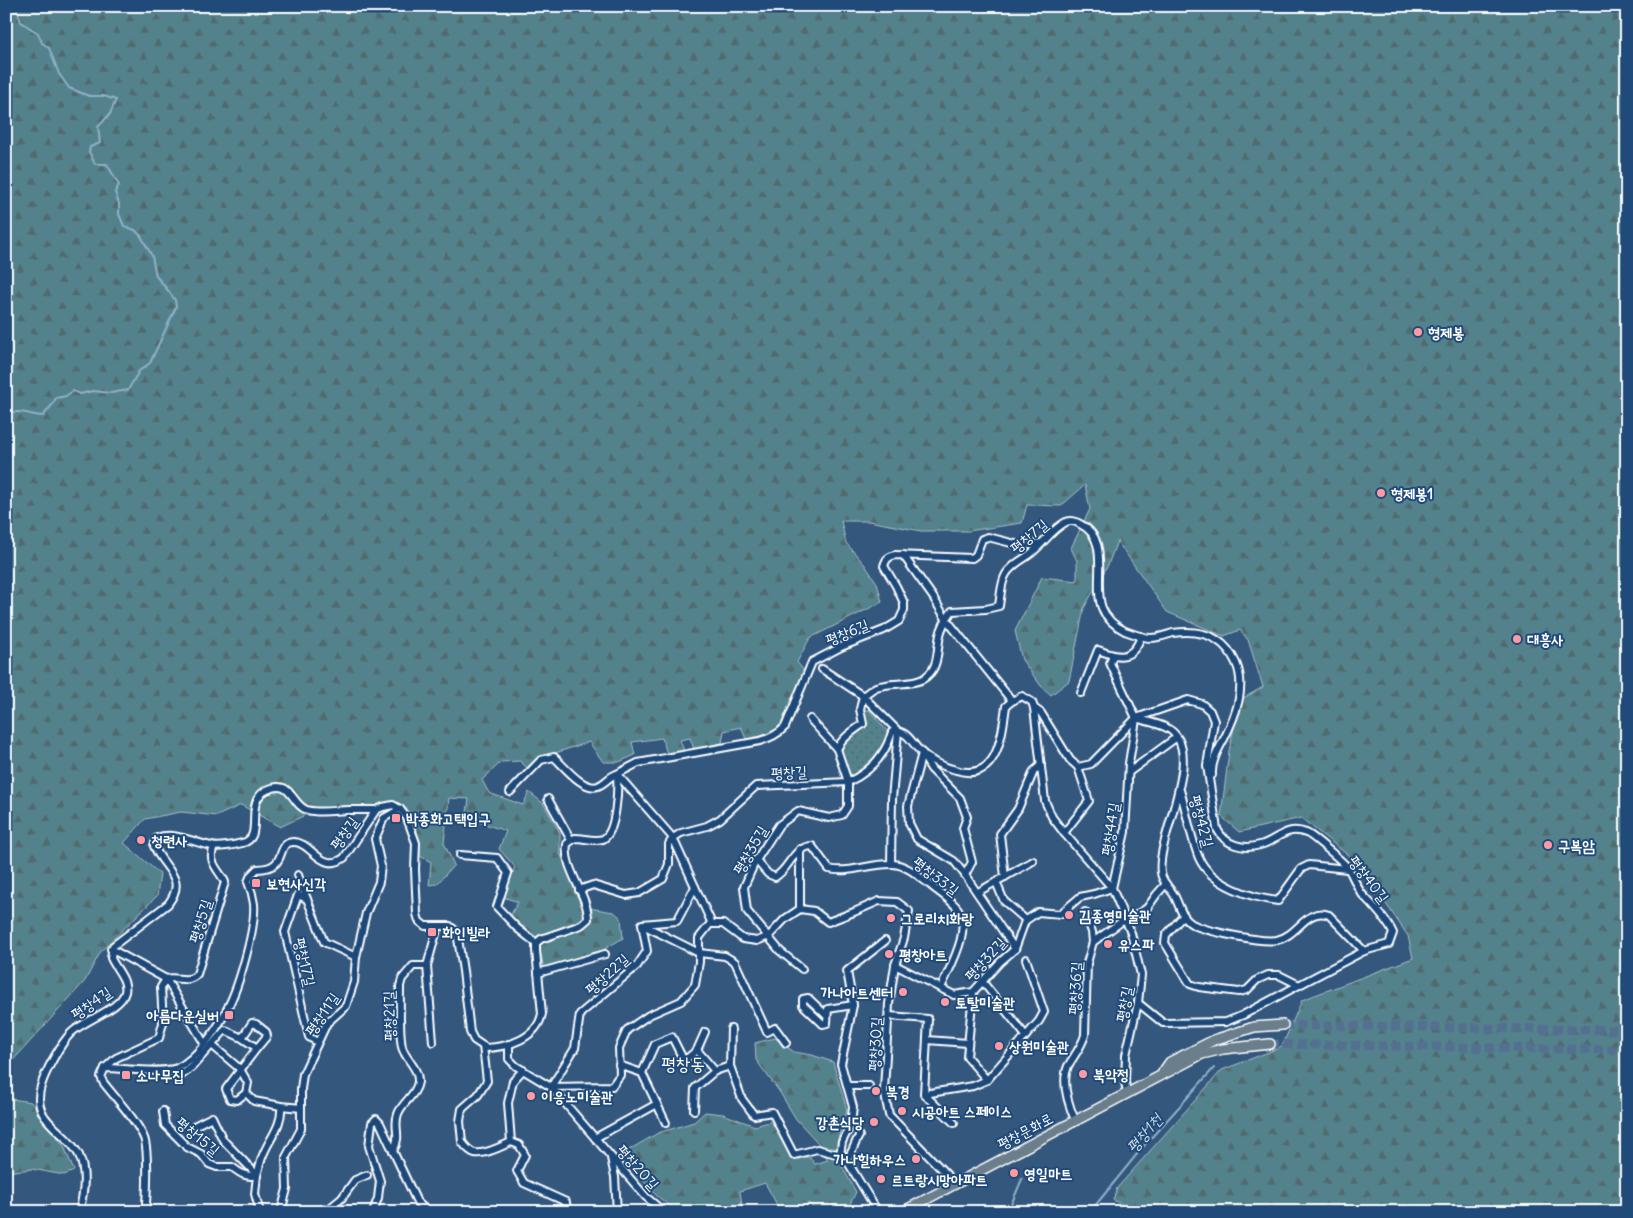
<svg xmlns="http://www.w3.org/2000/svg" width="1633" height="1218" font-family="Delius,'Poor Story',sans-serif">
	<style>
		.forest { fill: url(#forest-firs); stroke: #a9c0c6 }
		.park { fill: url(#park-dots); stroke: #a9c0c6 }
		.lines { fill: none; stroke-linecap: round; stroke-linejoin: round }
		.stream { stroke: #8fb0c6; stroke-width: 2 }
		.major-tunnel { stroke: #527091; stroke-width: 9; stroke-dasharray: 9 4.5; stroke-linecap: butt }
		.minor-casing { stroke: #fff; stroke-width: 10 }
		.major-casing { stroke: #fff; stroke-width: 12 }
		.minor { stroke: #1f4a7a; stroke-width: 6 }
		.major { stroke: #6b7e8b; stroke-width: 9 }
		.poi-dot { fill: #ff9aa2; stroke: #1f4a7a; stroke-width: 2 }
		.labels { text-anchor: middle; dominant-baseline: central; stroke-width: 4; stroke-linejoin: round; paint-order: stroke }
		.poi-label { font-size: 15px; font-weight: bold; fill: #fff; stroke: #1f4a7a; text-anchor: start }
		.street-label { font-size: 15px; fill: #fff; stroke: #1f4a7a }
		.water-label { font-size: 16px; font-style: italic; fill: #d0dee7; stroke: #1f4a7a }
		.quarter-label { font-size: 18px; fill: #fff; stroke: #1f4a7a }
	</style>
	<defs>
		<pattern id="forest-firs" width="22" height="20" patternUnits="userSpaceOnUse" patternTransform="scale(1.25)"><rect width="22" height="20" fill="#53828c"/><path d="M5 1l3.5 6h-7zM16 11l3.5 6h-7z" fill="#506a6f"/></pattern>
		<pattern id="park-dots" width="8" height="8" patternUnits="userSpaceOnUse" patternTransform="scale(1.25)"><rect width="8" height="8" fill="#53828c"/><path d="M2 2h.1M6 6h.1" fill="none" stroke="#506a6f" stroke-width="1.8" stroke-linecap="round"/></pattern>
	</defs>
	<rect width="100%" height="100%" fill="#34577e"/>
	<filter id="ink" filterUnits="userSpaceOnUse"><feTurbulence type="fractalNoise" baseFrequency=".02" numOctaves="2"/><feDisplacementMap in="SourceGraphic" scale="10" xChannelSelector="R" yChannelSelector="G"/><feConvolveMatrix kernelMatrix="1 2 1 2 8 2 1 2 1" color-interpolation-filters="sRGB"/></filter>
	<g filter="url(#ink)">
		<g class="forest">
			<path d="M6,6H1627V1212H1132L1131,1209L1113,1200L1117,1188L1222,1070L1279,1048L1283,1044L1302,1000L1413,958L1408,936L1358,863L1301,818L1239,832L1221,816L1229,751L1240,700L1263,687L1248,640L1240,630L1224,636L1167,612L1117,541L1108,565L1084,608L1069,681L1051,695L1041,686L1022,660L1015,631L1042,577L1077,581V561L1071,548L1090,509L1085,485L1061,506L1027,505L1022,523L968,531H921L869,521H841L846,543L865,565L877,583L882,602L810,638L797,662L804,671L782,722L772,734L746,739L741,727L724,731L722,743L694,749L690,738L680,740L684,751L667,754L662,738L632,742L635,755L619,762H603L589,742L537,759L527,768L520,761L501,762L482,780L489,793L523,805L529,792L543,803L560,833V852L582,907L614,912L621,918L623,938L603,950L544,971C540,940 534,936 510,916L518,902L503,897L515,867L499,849L506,831L466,818L469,799L449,798L444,843L454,865L437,884L429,885L431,862L420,856C418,838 418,802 392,805C386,806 381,805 377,809L320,808L280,827L241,805L217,816L181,812L145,819L124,843L160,874L157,896L101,951L85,981L7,1067L12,1099L31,1102L64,1146L74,1171L64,1175L32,1169L6,1172Z"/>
			<polygon points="775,1038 794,1052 812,1055 833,1062 847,1110 837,1142 840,1163 856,1192 846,1212 816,1212 809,1203 795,1210 781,1212 765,1183 740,1191 742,1206 747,1212 677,1212 656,1195 620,1155 658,1133 694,1122 705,1112 723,1114 755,1126 776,1120 794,1160 809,1157 815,1164 828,1160 819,1144 796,1119 779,1091 756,1060 755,1043"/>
		</g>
		<path class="park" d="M865,710H869L888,732C886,738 886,744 883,748C877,760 862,773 850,778L843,757L842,745L854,733L865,725Z"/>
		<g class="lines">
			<g class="stream">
				<path d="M6,414C19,409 29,415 43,416L52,405L56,398L66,396L73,391L80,394L93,391L111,393L128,390L139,371L150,363L176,307L175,300L170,293L156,276L152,256L141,236L135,230L124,226L119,214V204L115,192L119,185L107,164H95L89,152L90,147L100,143L98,127L110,114L116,100L104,96H89L69,88L59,74L49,48L42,43L38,33L21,22L16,6"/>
				<polyline points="1008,1212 1022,1179"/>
				<polyline points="1090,1212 1142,1148 1214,1068"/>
			</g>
			<g class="major-tunnel">
				<polyline points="1283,1025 1627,1030"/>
				<polyline points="1270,1044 1627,1050"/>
			</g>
			<defs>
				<g id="minor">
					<polyline points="903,555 933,597 946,619 1012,701"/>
					<polyline points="1113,656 1110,663 1136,718"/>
					<polyline points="822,669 863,696 898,731 892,799 891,864"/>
					<path d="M1081,693L1098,650C1118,658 1133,661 1141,636"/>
					<path d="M1034,708L1041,713L1070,760L1078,767L1091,764L1136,718L1188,700L1202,704L1210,711L1214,721L1207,766L1217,829C1225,845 1243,850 1260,845C1277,841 1285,825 1306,833C1311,834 1343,862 1347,867C1353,875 1356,886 1362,894C1373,906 1386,918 1393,933L1389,944L1364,951L1299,985L1243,1015L1226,1022L1163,1023L1138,1003"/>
					<path d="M1136,718C1145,721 1156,723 1165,727C1210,747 1155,838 1161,873C1162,882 1170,888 1174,895C1179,904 1182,919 1192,924C1205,931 1263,943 1277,940C1299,935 1306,907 1329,915L1364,951"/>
					<path d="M837,749C842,738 853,731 863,724L860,709L863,696C867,693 872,689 876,687C892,681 917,687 928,675C939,666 937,648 940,635C942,626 947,618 952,611L986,609L999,606C1003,579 1000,573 1026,557C1041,548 1050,530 1066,522C1070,520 1076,521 1080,524C1112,539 1092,583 1102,608C1106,618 1115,626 1125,631C1133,634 1143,638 1151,638C1158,638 1166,635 1173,633C1201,629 1224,636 1236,663C1247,688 1235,717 1224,739C1218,750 1211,762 1212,775"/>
					<polyline points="922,753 908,806 909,823 917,839 954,861 965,875 1015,949"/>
					<polyline points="922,754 931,769 960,798 967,817 963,828 972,862 965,875"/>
					<polyline points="1129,772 1177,737"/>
					<path d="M1180,790C1186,810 1191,839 1199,858C1211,885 1252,898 1278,901L1301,869L1309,865L1347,869"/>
					<path d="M510,792L541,760L554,757C564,766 583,791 598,786C606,783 609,776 617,774L673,838L712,924"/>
					<polyline points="548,799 571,840"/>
					<polyline points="1064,833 1089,801 1078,767"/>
					<polyline points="800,849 800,909"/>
					<polyline points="460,855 497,858 508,873 497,907 517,928 536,943"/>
					<path d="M756,860L768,874L775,877C790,869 792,847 812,846L829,869C850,874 871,863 893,864C907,865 918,876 929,884C938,892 952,900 958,909C972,931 950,966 941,988"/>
					<polyline points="298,875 307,899"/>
					<polyline points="1005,877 1000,834 1018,809 1034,771 1041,765"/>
					<polyline points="996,882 1004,901 1026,920"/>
					<path d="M579,890L593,885L626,895L639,893L663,879L669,864V844L673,838L681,833L707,826L720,819L756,786L848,782C870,772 885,756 892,732C908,729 911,743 921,752C930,761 944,767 956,770C998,783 1002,735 1006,706L1012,701L1022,696L1032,702L1034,708L1045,801L1052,817L1064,833L1112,888L1131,933L1141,975L1138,1003L1126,1055L1125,1082L1127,1093"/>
					<polyline points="978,892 1033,861"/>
					<polyline points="1184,915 1166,935 1165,943 1190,984 1199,987 1239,992 1247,990 1257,980 1268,975 1279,975 1299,985"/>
					<polyline points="1125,922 1147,908 1157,894 1166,884"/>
					<polyline points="643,925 699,953 725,956 735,962 767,1032 775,1028 786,1043"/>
					<polyline points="1093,942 1124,920"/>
					<polyline points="111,949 166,979 204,1043"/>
					<polyline points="895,965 954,995 973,992 1000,962 1015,949 1025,921 1038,912 1060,914 1080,897 1094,894 1112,888 1125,832 1129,763 1136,719"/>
					<path d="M427,966H413L402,979L400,986C400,1003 399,1032 402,1047C405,1059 419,1068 418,1082C416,1096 402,1102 398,1114C393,1127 402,1136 393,1151L417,1202L428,1212"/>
					<polyline points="802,969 780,951 747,911 744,887 755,862 779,825 798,811 829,818 842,815 848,806 848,782 837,749 810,719"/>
					<polyline points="538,973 605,954"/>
					<polyline points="982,981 1026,1036"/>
					<polyline points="973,992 967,1057 987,1080"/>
					<polyline points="827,1016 808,998 803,999 803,1005 823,1024 827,1023 828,1009 853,1005"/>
					<polyline points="889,1016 928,1019 924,1094 954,1123"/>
					<polyline points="927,1040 968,1043"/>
					<polyline points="317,1042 309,1037 285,932 298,895 307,899 324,942 356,957"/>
					<polyline points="433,1042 427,966 438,926"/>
					<polyline points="509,1044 509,1059 516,1066 551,1087 646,1197 664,1212"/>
					<polyline points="213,1046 240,1069 248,1083 246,1093 237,1100 230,1099 226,1089 257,1048"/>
					<path d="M483,1046L487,1081L478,1095L462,1109L460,1121L462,1142C465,1146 470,1152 475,1153C485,1155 502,1146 511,1142L508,1103L513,1081L523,1070"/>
					<polyline points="697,1050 705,1032"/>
					<polyline points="619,1065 642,1073 666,1123"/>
					<polyline points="730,1066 731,1029"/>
					<path d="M105,1068L116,1058L159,1038L163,1023L161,987L166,979C177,976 189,984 197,974L225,882C219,870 207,862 214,847"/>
					<polyline points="169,1070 179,1077 192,1067 225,1030 242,1038 257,1048 267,1036 266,1032 256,1024 252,1023 242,1038"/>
					<polyline points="642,1073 655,1044 672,1037 684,1061 697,1050 715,1071 730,1066 742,1099 754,1115 772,1112 794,1155 817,1149 844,1156 878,1212"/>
					<polyline points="847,1086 869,1086"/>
					<polyline points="551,1087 612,1086 620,1075 619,1048 627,1030 649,1015 681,1001 695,985 699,962 699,938 710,924 723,924 743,939 757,941 769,936 785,919 800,909 814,911 828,922 854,912 879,901 897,902 909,911 904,938 895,965 889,1004 884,1090 889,1115 947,1175 950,1186"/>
					<polyline points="551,1087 575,1048 580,1014 637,966 647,951 642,924 677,921 695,887"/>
					<polyline points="246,1093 254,1101 281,1106 301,1108"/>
					<polyline points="924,1094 973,1086 987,1080 1039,1021 1044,1012 1026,959"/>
					<polyline points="694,1110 695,1088 715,1071"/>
					<path d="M163,1111L165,1125L187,1147L201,1154L209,1164L217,1167H232C240,1173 246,1178 257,1175C259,1169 260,1162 263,1155C269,1139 283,1125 281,1106"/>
					<path d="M1075,1120C1069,1106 1061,1082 1068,1066C1074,1056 1082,1046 1085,1035L1087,963L1093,942L1092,932L1085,912"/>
					<polyline points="196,1125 212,1117 223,1140 257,1175 255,1194 260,1212"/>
					<polyline points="595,1138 657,1104"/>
					<polyline points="511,1142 519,1145 525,1155 517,1171 524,1183 566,1202 567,1212"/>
					<polyline points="840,1155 842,1142 851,1124 853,1107 841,1064 853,1005 847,971 885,941"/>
					<polyline points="611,1158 615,1177 617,1212"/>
					<path d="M846,1160C853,1153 854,1144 859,1136"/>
					<path d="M79,1212C84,1194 87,1173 79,1155C66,1129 30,1122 41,1086C45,1072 61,1043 71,1033C84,1020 121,1009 125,992C128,980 115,968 111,958L113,946L168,904C188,878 164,870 154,846L157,838C175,831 194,843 212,846C218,848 235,845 242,843C266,838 242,802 267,790C292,778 291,805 307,810C320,814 336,810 349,810C358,810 367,810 376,810"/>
					<path d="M145,1212C147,1198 149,1151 144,1138C136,1119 115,1098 103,1082L101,1077L105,1068C124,1068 162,1074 177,1068C197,1059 219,1027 228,1007C239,986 256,928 254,904C253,896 251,889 248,882L251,875L257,869C290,869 274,843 293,842C311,841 321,874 344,858L376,810L383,807L393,805L400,809L407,818L416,843L415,869L417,914L419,921L425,926H450L457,932L463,971L470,1032L474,1040L486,1048C509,1047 537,1038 542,1014L536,951V943L541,939L581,925L588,919C588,894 563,869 567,844L575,838C584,838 594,842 603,839C617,832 618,788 617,774L638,763L760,741C771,738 778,734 785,727L812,662L841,647L884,630L899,621L904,610V603L896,586L884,566C886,559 888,557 895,555L972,558L976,555L982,539L988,537L1023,546L1041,543"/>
					<polyline points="281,1212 287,1189 286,1157 301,1129 301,1089 303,1074 327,1023 346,1006 354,982 356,957 366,913 379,882 381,866 375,839 384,818 400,809"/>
					<polyline points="325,1212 342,1198 355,1180 367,1175"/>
					<polyline points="373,1212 378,1198 380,1181 369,1146 372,1123 376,1119 380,1123 393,1151"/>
				</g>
				<g id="major">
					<polyline points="1163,1072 1170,1062 1214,1040 1254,1027 1283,1025"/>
					<polyline points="902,1212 1202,1054 1223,1049 1270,1044"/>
				</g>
			</defs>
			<use href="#minor" class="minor-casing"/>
			<use href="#major" class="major-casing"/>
			<use href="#minor" class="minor"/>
			<use href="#major" class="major"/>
		</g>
	</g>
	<g class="poi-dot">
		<circle cx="1418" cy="332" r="5"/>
		<circle cx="1381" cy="493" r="5"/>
		<circle cx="1517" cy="639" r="5"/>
		<rect x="391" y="813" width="10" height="10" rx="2.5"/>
		<circle cx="141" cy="840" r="5"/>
		<circle cx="1548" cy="845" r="5"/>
		<rect x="251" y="878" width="10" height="10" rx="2.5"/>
		<circle cx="1069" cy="915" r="5"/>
		<circle cx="891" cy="918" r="5"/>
		<rect x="427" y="927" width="10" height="10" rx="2.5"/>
		<circle cx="1108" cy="944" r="5"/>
		<circle cx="889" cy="954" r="5"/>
		<circle cx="903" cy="992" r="5"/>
		<circle cx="945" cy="1002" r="5"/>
		<rect x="224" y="1010" width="10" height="10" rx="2.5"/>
		<circle cx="999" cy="1046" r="5"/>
		<circle cx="1083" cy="1074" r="5"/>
		<rect x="121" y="1070" width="10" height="10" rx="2.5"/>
		<circle cx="876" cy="1091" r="5"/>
		<circle cx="531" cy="1096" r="5"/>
		<circle cx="902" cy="1111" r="5"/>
		<circle cx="874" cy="1122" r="5"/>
		<circle cx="916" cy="1159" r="5"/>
		<circle cx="1014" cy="1173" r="5"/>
		<circle cx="881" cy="1179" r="5"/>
	</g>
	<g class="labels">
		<g class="poi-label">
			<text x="1428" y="332">형제봉</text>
			<text x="1391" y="493">형제봉1</text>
			<text x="1527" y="639">대흥사</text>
			<text x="406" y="818">박종화고택입구</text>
			<text x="151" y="840">청련사</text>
			<text x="1558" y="845">구복암</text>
			<text x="266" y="883">보현사신각</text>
			<text x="1079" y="915">김종영미술관</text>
			<text x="901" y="918">그로리치화랑</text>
			<text x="442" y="932">화인빌라</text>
			<text x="1118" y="944">유스파</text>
			<text x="899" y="954">평창아트</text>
			<text x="893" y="992" text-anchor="end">가나아트센터</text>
			<text x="955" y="1002">토탈미술관</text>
			<text x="219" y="1015" text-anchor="end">아름다운실버</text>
			<text x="1009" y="1046">상원미술관</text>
			<text x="1093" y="1074">북악정</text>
			<text x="136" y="1075">소나무집</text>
			<text x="886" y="1091">북경</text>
			<text x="541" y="1096">이응노미술관</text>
			<text x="912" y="1111">시공아트 스페이스</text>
			<text x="864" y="1122" text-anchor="end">강촌식당</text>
			<text x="906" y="1159" text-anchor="end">가나힐하우스</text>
			<text x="1024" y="1173">영일마트</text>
			<text x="891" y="1179">르트랑시망아파트</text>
		</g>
		<g class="street-label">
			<text transform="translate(1029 536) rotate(-40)">평창7길</text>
			<text transform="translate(847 632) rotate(-22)">평창6길</text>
			<text transform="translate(789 772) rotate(-3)">평창길</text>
			<text transform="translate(1202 821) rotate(75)">평창42길</text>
			<text transform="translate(1110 829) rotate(-82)">평창44길</text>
			<text transform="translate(344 833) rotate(-55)">평창길</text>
			<text transform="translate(750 850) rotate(-60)">평창35길</text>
			<text transform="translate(936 876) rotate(37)">평창33길</text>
			<text transform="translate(1369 879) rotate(52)">평창40길</text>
			<text transform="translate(200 921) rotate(-73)">평창5길</text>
			<text transform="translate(985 959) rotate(-48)">평창32길</text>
			<text transform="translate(305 962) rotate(77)">평창17길</text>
			<text transform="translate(607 974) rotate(-42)">평창22길</text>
			<text transform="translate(1075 988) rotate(-87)">평창36길</text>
			<text transform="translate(91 1003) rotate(-35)">평창4길</text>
			<text transform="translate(1124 1004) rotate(-80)">평창길</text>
			<text transform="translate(322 1014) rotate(-56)">평창11길</text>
			<text transform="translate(389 1016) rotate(-91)">평창21길</text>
			<text transform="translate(875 1044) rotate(-87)">평창30길</text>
			<text transform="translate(1025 1131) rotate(-28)">평창문화로</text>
			<text transform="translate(198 1136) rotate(39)">평창15길</text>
			<text transform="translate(638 1167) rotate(48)">평창20길</text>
		</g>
		<g class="water-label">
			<text transform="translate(1144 1133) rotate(-49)">평창1천</text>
		</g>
		<g class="quarter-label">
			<text x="683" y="1063">평창동</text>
		</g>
	</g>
	<rect width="1633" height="1218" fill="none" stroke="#1f4a7a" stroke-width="25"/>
	<rect x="12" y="12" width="1608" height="1193" fill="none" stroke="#fff" stroke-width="2" filter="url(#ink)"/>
</svg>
